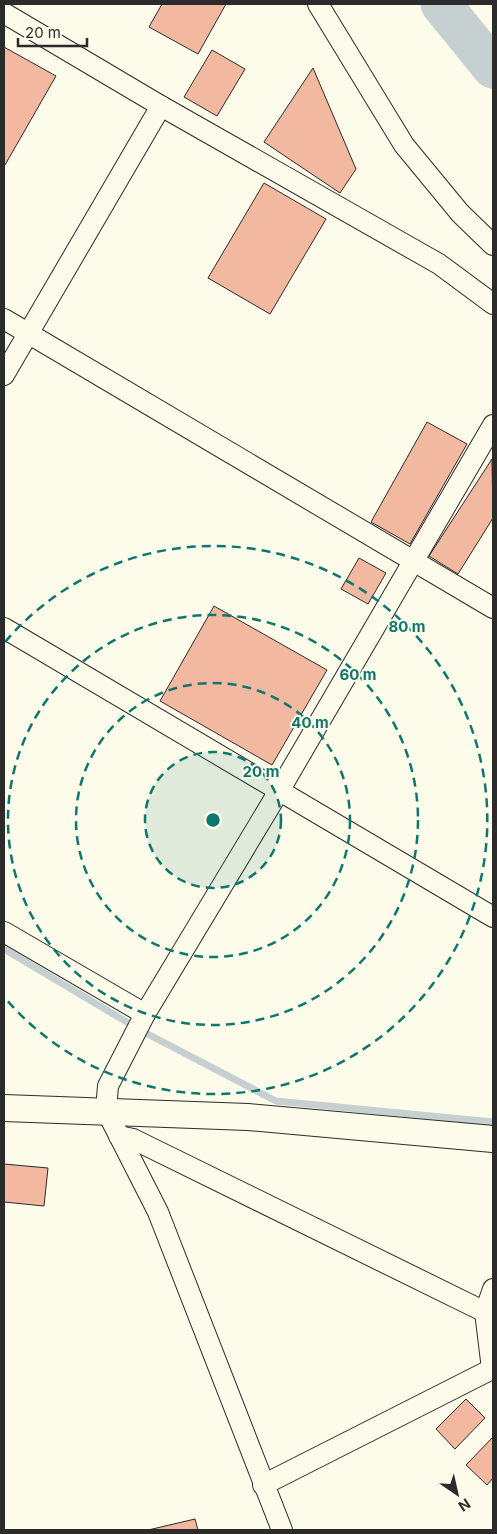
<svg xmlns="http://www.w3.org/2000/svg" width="497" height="1534" font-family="Inter,sans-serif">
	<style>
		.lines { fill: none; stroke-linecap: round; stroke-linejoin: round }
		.stream { stroke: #c7d0d0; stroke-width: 7 }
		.river { stroke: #c7d0d0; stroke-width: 41 }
		.building { fill: #f2b8a0; stroke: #2b2b2b }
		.minor-casing { stroke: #2b2b2b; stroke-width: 22 }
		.tertiary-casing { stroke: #2b2b2b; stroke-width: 28 }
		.minor { stroke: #fdfbea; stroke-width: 20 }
		.tertiary { stroke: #fdfbea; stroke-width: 26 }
		.ring { fill: none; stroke: #0f766e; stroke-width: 2.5; stroke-dasharray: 9 6 }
		.centre { fill: #0f766e; stroke: #fdfbea; stroke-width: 2.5 }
		.ring-label { font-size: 15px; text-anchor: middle; font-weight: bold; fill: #0f766e; stroke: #fdfbea; stroke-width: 4; stroke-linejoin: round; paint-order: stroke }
	</style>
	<rect width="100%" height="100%" fill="#fdfbea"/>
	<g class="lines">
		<polyline class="stream" points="4,949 142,1031 276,1101 493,1122"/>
		<polyline class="river" points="441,4 493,68"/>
	</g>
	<g class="building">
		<polygon points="162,4 226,4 198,54 149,27"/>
		<polygon points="4,47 56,76 5,165 4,165"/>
		<polygon points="212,50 245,69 217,116 184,97"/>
		<polygon points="313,68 356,169 340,193 264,142"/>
		<polygon points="264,183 326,219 270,314 208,278"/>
		<polygon points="427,422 467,444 410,544 371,522"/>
		<polygon points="492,459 493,518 458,574 429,556"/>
		<polygon points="359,558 386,573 368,604 341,589"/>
		<polygon points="214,606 327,670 272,765 160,701"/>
		<polygon points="4,1164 48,1168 44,1206 4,1202"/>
		<polygon points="466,1399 485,1418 455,1449 436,1429"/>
		<polygon points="493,1437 493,1478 487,1485 466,1465"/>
		<polygon points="195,1519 198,1530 148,1530"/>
	</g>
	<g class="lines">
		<defs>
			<g id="minor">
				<polyline points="318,4 404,145 460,213 493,245"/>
				<polyline points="4,13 161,106 439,264 493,304"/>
				<polyline points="4,319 493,608"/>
				<polyline points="4,375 161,106"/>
				<polyline points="4,628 493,917"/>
				<polyline points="4,932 145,1014"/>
				<polyline points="119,1136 133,1139 485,1312"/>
				<polyline points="263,1485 492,1369 485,1312 493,1289"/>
				<polyline points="282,1530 158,1212 106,1110 108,1086 145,1014 279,791 493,425"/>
			</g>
			<polyline id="tertiary" points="4,1108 248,1117 493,1139"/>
		</defs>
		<use href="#minor" class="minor-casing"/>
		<use href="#tertiary" class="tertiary-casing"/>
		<use href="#minor" class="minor"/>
		<use href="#tertiary" class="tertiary"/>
	</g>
	<circle cx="213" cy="820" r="68" fill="#0f766e" fill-opacity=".12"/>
	<g class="ring">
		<circle cx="213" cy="820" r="68"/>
		<circle cx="213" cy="820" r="137"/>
		<circle cx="213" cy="820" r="205"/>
		<path d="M5 642A274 274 0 1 1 5 998"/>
	</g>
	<circle cx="213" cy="820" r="8" class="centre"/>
	<g class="ring-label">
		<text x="407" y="632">80 m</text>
		<text x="358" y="680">60 m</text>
		<text x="310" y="728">40 m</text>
		<text x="261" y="777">20 m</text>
	</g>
	<rect width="497" height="1534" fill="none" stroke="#2b2b2b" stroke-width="10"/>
	<g transform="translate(457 1494) rotate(146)" stroke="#fdfbea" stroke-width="4" paint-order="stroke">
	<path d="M0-4L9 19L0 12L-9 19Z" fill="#2b2b2b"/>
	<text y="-8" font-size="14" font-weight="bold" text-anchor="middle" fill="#2b2b2b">N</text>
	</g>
	<path d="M18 38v8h69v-8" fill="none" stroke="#2b2b2b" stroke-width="2.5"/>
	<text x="25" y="38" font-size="15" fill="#2b2b2b" stroke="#fdfbea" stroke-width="4" paint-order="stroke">20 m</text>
</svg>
